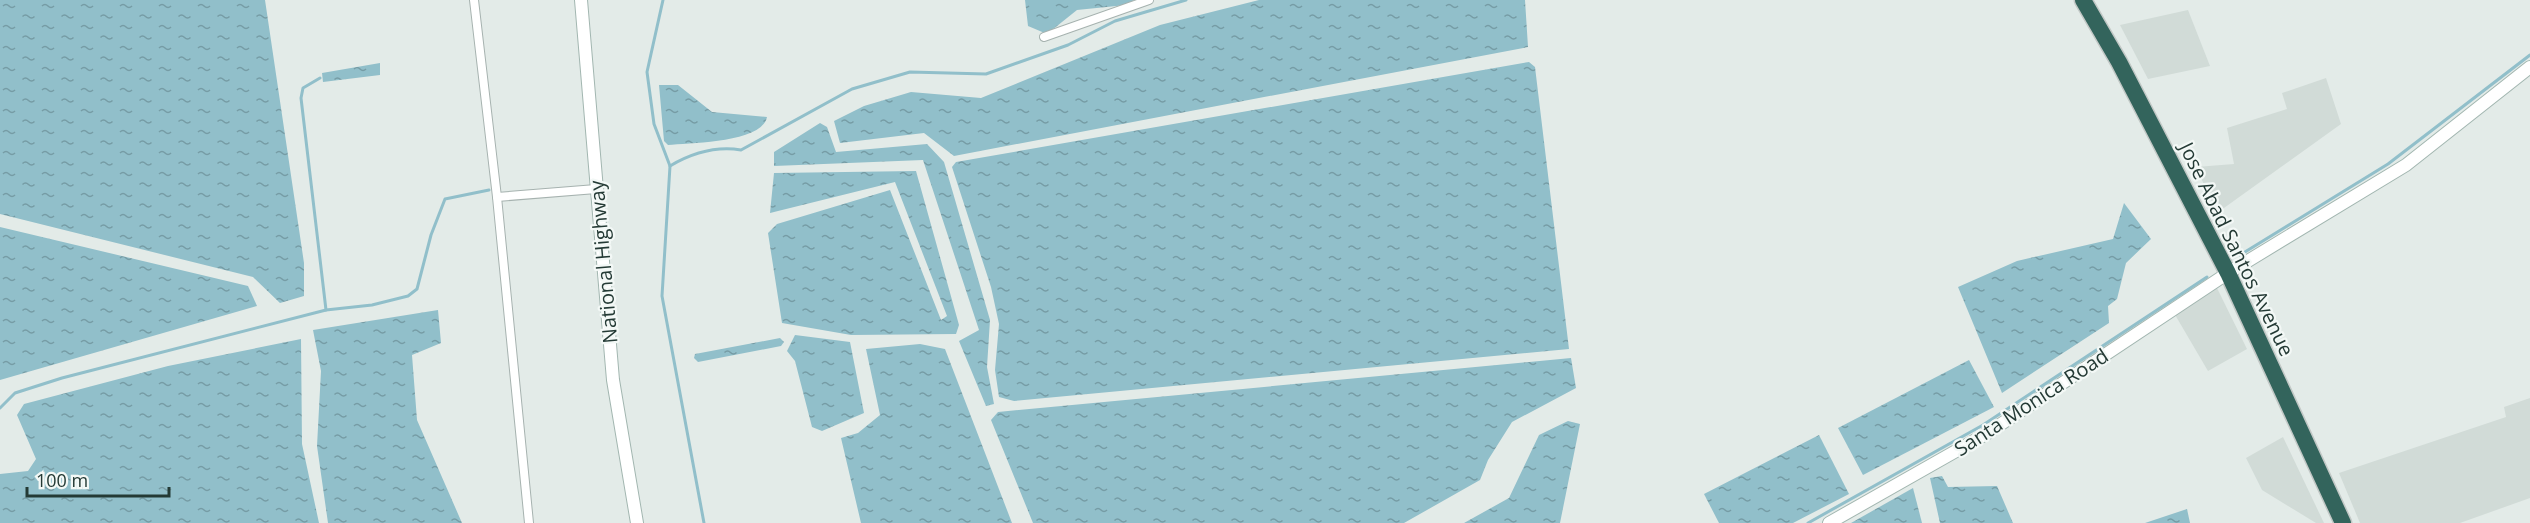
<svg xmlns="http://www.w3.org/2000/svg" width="2530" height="523" font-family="'Open Sans',sans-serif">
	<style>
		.built { fill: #d1dbd7 }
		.water { fill: url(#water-ripples) }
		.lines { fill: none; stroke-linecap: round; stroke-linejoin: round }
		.stream { stroke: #91bfca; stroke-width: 3 }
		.street-casing { stroke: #a6b2af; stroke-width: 10 }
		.secondary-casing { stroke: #a2b6b0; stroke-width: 14 }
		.highway-casing { stroke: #c2c8c6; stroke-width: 19 }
		.street { stroke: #fff; stroke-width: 8 }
		.secondary { stroke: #fff; stroke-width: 12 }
		.highway { stroke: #33645c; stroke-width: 16 }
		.labels { text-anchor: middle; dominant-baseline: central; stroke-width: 4.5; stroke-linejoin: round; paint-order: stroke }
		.street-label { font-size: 20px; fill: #243a35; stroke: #f3f8f6 }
	</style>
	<defs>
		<pattern id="water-ripples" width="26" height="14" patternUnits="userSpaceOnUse" patternTransform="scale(1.5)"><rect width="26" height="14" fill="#91bfca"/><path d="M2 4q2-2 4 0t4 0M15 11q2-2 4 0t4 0" fill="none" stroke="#769ca5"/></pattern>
	</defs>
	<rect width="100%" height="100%" fill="#e3ebe8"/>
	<g class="built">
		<polygon points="2188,10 2210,66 2148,79 2120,25"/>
		<polygon points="2326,78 2341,124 2217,213 2196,167 2234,164 2227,128 2287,109 2282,93"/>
		<polygon points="2216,286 2247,349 2208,371 2174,313"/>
		<polygon points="2530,398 2530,498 2460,523 2360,523 2339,473 2506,417 2504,407"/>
		<polygon points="2283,437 2324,523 2316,523 2262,490 2246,458"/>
	</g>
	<g class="water">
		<polygon points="0,0 265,0 304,263 304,296 280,303 253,277 0,214"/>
		<polygon points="1025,0 1134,0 1126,5 1077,10 1047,34 1028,26"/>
		<polygon points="1259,0 1525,0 1528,47 954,156 924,133 840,143 834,121 864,106 911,92 981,98 1160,25"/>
		<polygon points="1529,62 1535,67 1569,349 1014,401 999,397 995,370 999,324 991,287 952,167 956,162"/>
		<polygon points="380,63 380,75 323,82 322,73"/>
		<path d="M659,85H678L712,112L767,117C762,143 690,143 668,145L664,141Z"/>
		<polygon points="820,123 827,127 836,152 927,144 944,162 990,320 987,367 994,404 986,406 959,341 979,330 923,160 774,166 774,152"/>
		<polygon points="916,171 959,325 956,334 851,335 782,323 768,233 777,224 890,190 941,320 947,316 895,182 770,213 774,173"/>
		<polygon points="2124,203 2151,239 2126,263 2117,299 2108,306 2109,323 2002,393 1958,287 2017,261 2113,239"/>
		<polygon points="0,227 248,286 257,306 0,380"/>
		<polygon points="438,310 441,343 412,355 417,420 462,523 328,523 317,446 321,371 313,330"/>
		<polygon points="795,335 850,342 864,413 822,431 812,427 795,361 787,351"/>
		<polygon points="780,338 784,342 781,346 698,362 694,358 695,354"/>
		<polygon points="301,339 302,444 319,523 0,523 0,474 28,471 36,459 17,415 24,404 168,366"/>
		<polygon points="920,344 945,349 1012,523 861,523 841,438 858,433 880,415 866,349"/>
		<polygon points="1571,358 1576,388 1512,422 1488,460 1480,480 1404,523 1033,523 991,420 998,412"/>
		<polygon points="1969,360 1994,407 1863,475 1838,428"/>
		<polygon points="1568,421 1580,424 1560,523 1464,523 1509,498 1539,435"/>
		<polygon points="1819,435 1849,494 1793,523 1719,523 1704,494"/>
		<polygon points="1942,476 1948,487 1997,486 2013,523 1940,523 1930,478"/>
		<polygon points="1913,488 1922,523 1851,523"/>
		<polygon points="2187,509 2190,523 2145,523"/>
	</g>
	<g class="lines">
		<g class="stream">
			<polyline points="663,0 647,72 654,124 670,166 662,296 704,523"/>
			<polyline points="320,78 303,88 301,98 326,310"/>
			<path d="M670,166C692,153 716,146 741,150L852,89L910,72L986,74L1068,45L1115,21L1186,0"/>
			<polyline points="2240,255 2388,164 2530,55"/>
			<polyline points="0,408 15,393 62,378 326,310 372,305 408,296 417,289 431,235 445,199 489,190"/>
			<polyline points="1808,523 1983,425 2207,277"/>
		</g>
		<defs>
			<g id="street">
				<polyline points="474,0 497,197 529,523"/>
				<polyline points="1044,37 1149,0"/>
				<polyline points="497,197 596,189"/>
			</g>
			<g id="secondary">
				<polyline points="581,0 613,380 637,523"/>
				<polyline points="1829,523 1986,434 2228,273 2406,165 2530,67"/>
			</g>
			<polyline id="highway" points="2083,0 2119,62 2228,273 2343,523"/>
		</defs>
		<use href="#street" class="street-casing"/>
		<use href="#secondary" class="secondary-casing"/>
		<use href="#highway" class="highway-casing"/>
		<use href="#street" class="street"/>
		<use href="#secondary" class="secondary"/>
		<use href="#highway" class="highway"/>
	</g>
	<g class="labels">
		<g class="street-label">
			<text transform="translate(2237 249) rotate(64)">Jose Abad Santos Avenue</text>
			<text transform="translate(603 262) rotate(-95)">National Highway</text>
			<text transform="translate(2031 402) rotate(-33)">Santa Monica Road</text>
		</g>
	</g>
	<path d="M27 487v9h142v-9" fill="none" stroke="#243a35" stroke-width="3"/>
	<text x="36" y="487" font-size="18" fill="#243a35" stroke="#f3f8f6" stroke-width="4.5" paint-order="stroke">100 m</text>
</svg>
